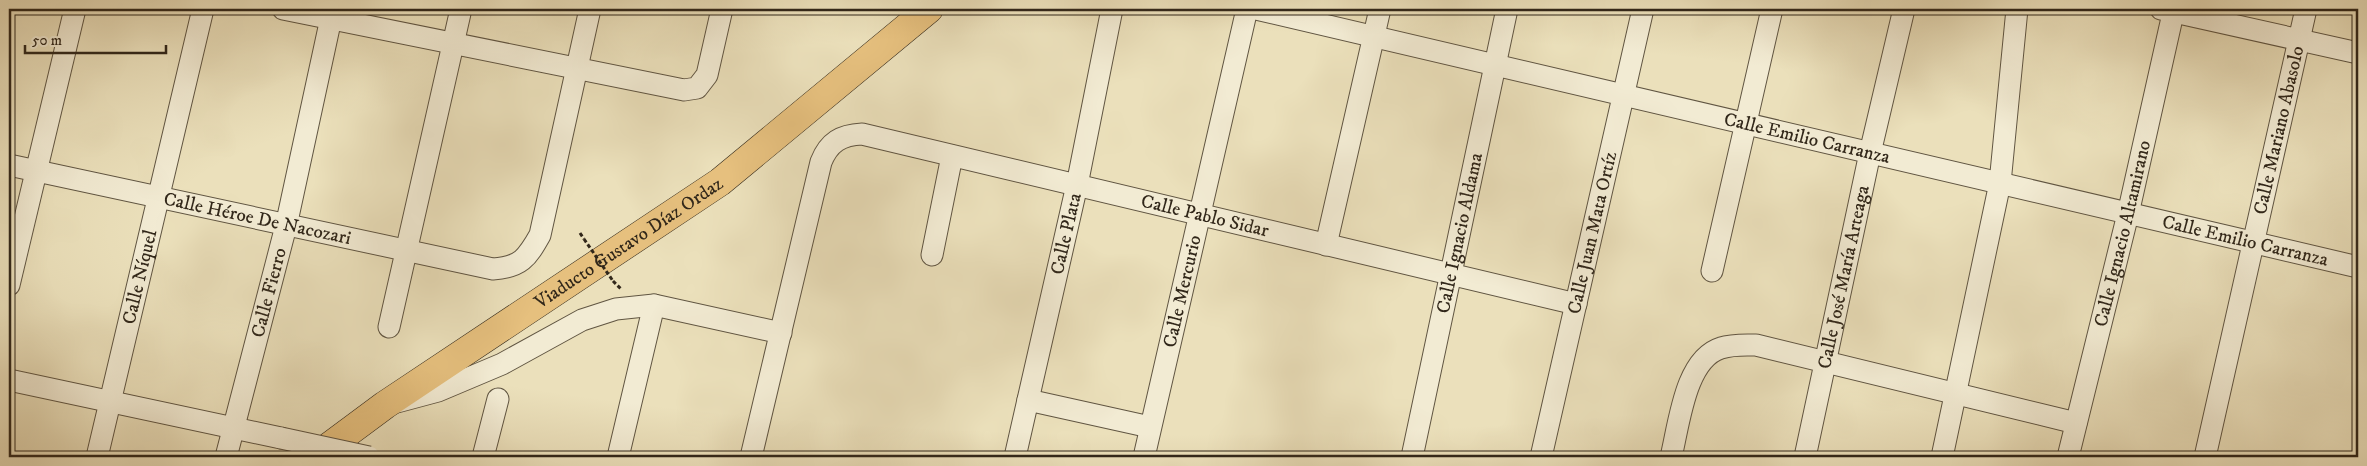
<svg xmlns="http://www.w3.org/2000/svg" width="2367" height="466" font-family="'IM FELL DW Pica',serif">
	<style>
		.lines { fill: none; stroke-linecap: round; stroke-linejoin: round }
		.minor-casing { stroke: #605542; stroke-width: 23 }
		.major-casing { stroke: #31271a; stroke-width: 29 }
		.path { stroke: #31271a; stroke-width: 3; stroke-dasharray: 4 2.5; stroke-linecap: butt }
		.minor { stroke: #f2ebd3; stroke-width: 21 }
		.major { stroke: #e6c07e; stroke-width: 28 }
		.minor-bridge-casing { stroke: #605542; stroke-width: 23; stroke-linecap: butt }
		.path-bridge { stroke: #31271a; stroke-width: 3; stroke-dasharray: 4 2.5; stroke-linecap: butt }
		.minor-bridge { stroke: #f2ebd3; stroke-width: 21 }
		.labels { text-anchor: middle; dominant-baseline: central; stroke-width: 5; stroke-linejoin: round; paint-order: stroke }
		.street-label { font-size: 19px; fill: #31271a; stroke: #f2ebd3 }
	</style>
	<rect width="100%" height="100%" fill="#ebe0bb"/>
	<filter id="stains"><feTurbulence type="fractalNoise" baseFrequency=".004" numOctaves="4"/><feColorMatrix values="0 0 0 0 .2 0 0 0 0 .09 0 0 0 0 .02 0 0 0 .5 -.17"/></filter>
	<radialGradient id="worn" r=".72"><stop offset=".6" stop-color="#630" stop-opacity="0"/><stop offset="1" stop-color="#630" stop-opacity=".3"/></radialGradient>
	<g class="lines">
		<defs>
			<g id="minor">
				<polyline points="283,9 684,90 697,88 707,75 722,9"/>
				<path id="s1" d="M1256,9L2358,267"/>
				<polyline points="2161,9 2358,53"/>
				<path id="s2" d="M9,165L493,269C521,267 527,258 540,235L590,9"/>
				<polyline points="1326,245 1380,9"/>
				<polyline points="932,255 952,156"/>
				<polyline points="1712,271 1772,9"/>
				<polyline points="9,285 75,9"/>
				<polyline points="389,327 461,9"/>
				<polyline points="9,380 281,438"/>
				<polyline points="1028,400 1150,427"/>
				<polyline points="397,402 438,391 502,364 582,320 616,309 654,305 781,333"/>
				<path id="s3" d="M97,457L203,9"/>
				<path id="s4" d="M226,457L286,226L333,9"/>
				<polyline points="483,457 498,399"/>
				<polyline points="618,457 654,305"/>
				<path id="s5" d="M751,457L821,162C829,142 841,135 862,134L1576,304"/>
				<path id="s6" d="M1015,457L1077,185L1112,9"/>
				<path id="s7" d="M1144,457L1247,9"/>
				<path id="s8" d="M1412,457L1507,9"/>
				<path id="s9" d="M1541,457L1643,9"/>
				<path d="M1671,457C1679,425 1685,359 1721,348C1733,344 1745,345 1756,345L2076,423"/>
				<path id="s10" d="M1805,457L1870,153L1904,9"/>
				<polyline points="1942,457 2000,183 2017,9"/>
				<path id="s11" d="M2068,457L2128,214L2174,9"/>
				<path id="s12" d="M2205,457L2306,9"/>
			</g>
			<g id="major">
				<path id="s13" d="M315,457L385,405L720,182L929,9"/>
			</g>
		</defs>
		<use href="#minor" class="minor-casing"/>
		<use href="#major" class="major-casing"/>
		<g class="path">
			<polyline points="580,233 584,239"/>
			<polyline points="613,281 622,290"/>
		</g>
		<use href="#minor" class="minor"/>
		<use href="#major" class="major"/>
		<defs>
			<polyline id="minor-bridge" points="281,438 369,457"/>
		</defs>
		<use href="#minor-bridge" class="minor-bridge-casing"/>
		<polyline class="path-bridge" points="584,239 613,281"/>
		<use href="#minor-bridge" class="minor-bridge"/>
	</g>
	<g class="labels">
		<g class="street-label">
			<text stroke="none"><textPath href="#s12" startOffset="335">Calle Mariano Abasolo</textPath></text>
			<text stroke="none"><textPath href="#s1" startOffset="566">Calle Emilio Carranza</textPath></text>
			<text stroke="none"><textPath href="#s5" startOffset="709">Calle Pablo Sidar</textPath></text>
			<text stroke="none"><textPath href="#s2" startOffset="254">Calle Héroe De Nacozari</textPath></text>
			<text stroke="none"><textPath href="#s8" startOffset="229">Calle Ignacio Aldama</textPath></text>
			<text stroke="none"><textPath href="#s9" startOffset="230">Calle Juan Mata Ortíz</textPath></text>
			<text stroke="none"><textPath href="#s11" startOffset="230">Calle Ignacio Altamirano</textPath></text>
			<text stroke="none"><textPath href="#s6" startOffset="229">Calle Plata</textPath></text>
			<text stroke="none"><textPath href="#s1" startOffset="1016">Calle Emilio Carranza</textPath></text>
			<text stroke="none"><textPath href="#s13" startOffset="380">Viaducto Gustavo Díaz Ordaz</textPath></text>
			<text stroke="none"><textPath href="#s3" startOffset="185">Calle Níquel</textPath></text>
			<text stroke="none"><textPath href="#s10" startOffset="184">Calle José María Arteaga</textPath></text>
			<text stroke="none"><textPath href="#s7" startOffset="170">Calle Mercurio</textPath></text>
			<text stroke="none"><textPath href="#s4" startOffset="170">Calle Fierro</textPath></text>
		</g>
	</g>
	<rect width="2367" height="466" fill="none" stroke="#ebe0bb" stroke-width="30"/>
	<rect x="10" y="10" width="2347" height="446" fill="none" stroke="#31271a" stroke-width="2.5"/>
	<rect x="15" y="15" width="2337" height="436" fill="none" stroke="#31271a"/>
	<path d="M25 45v8h141v-8" fill="none" stroke="#31271a" stroke-width="2.5"/>
	<text x="32" y="45" font-size="15" fill="#31271a" stroke="#f2ebd3" stroke-width="4" paint-order="stroke">50 m</text>
	<rect width="100%" height="100%" filter="url(#stains)"/>
	<rect width="100%" height="100%" fill="url(#worn)"/>
</svg>
